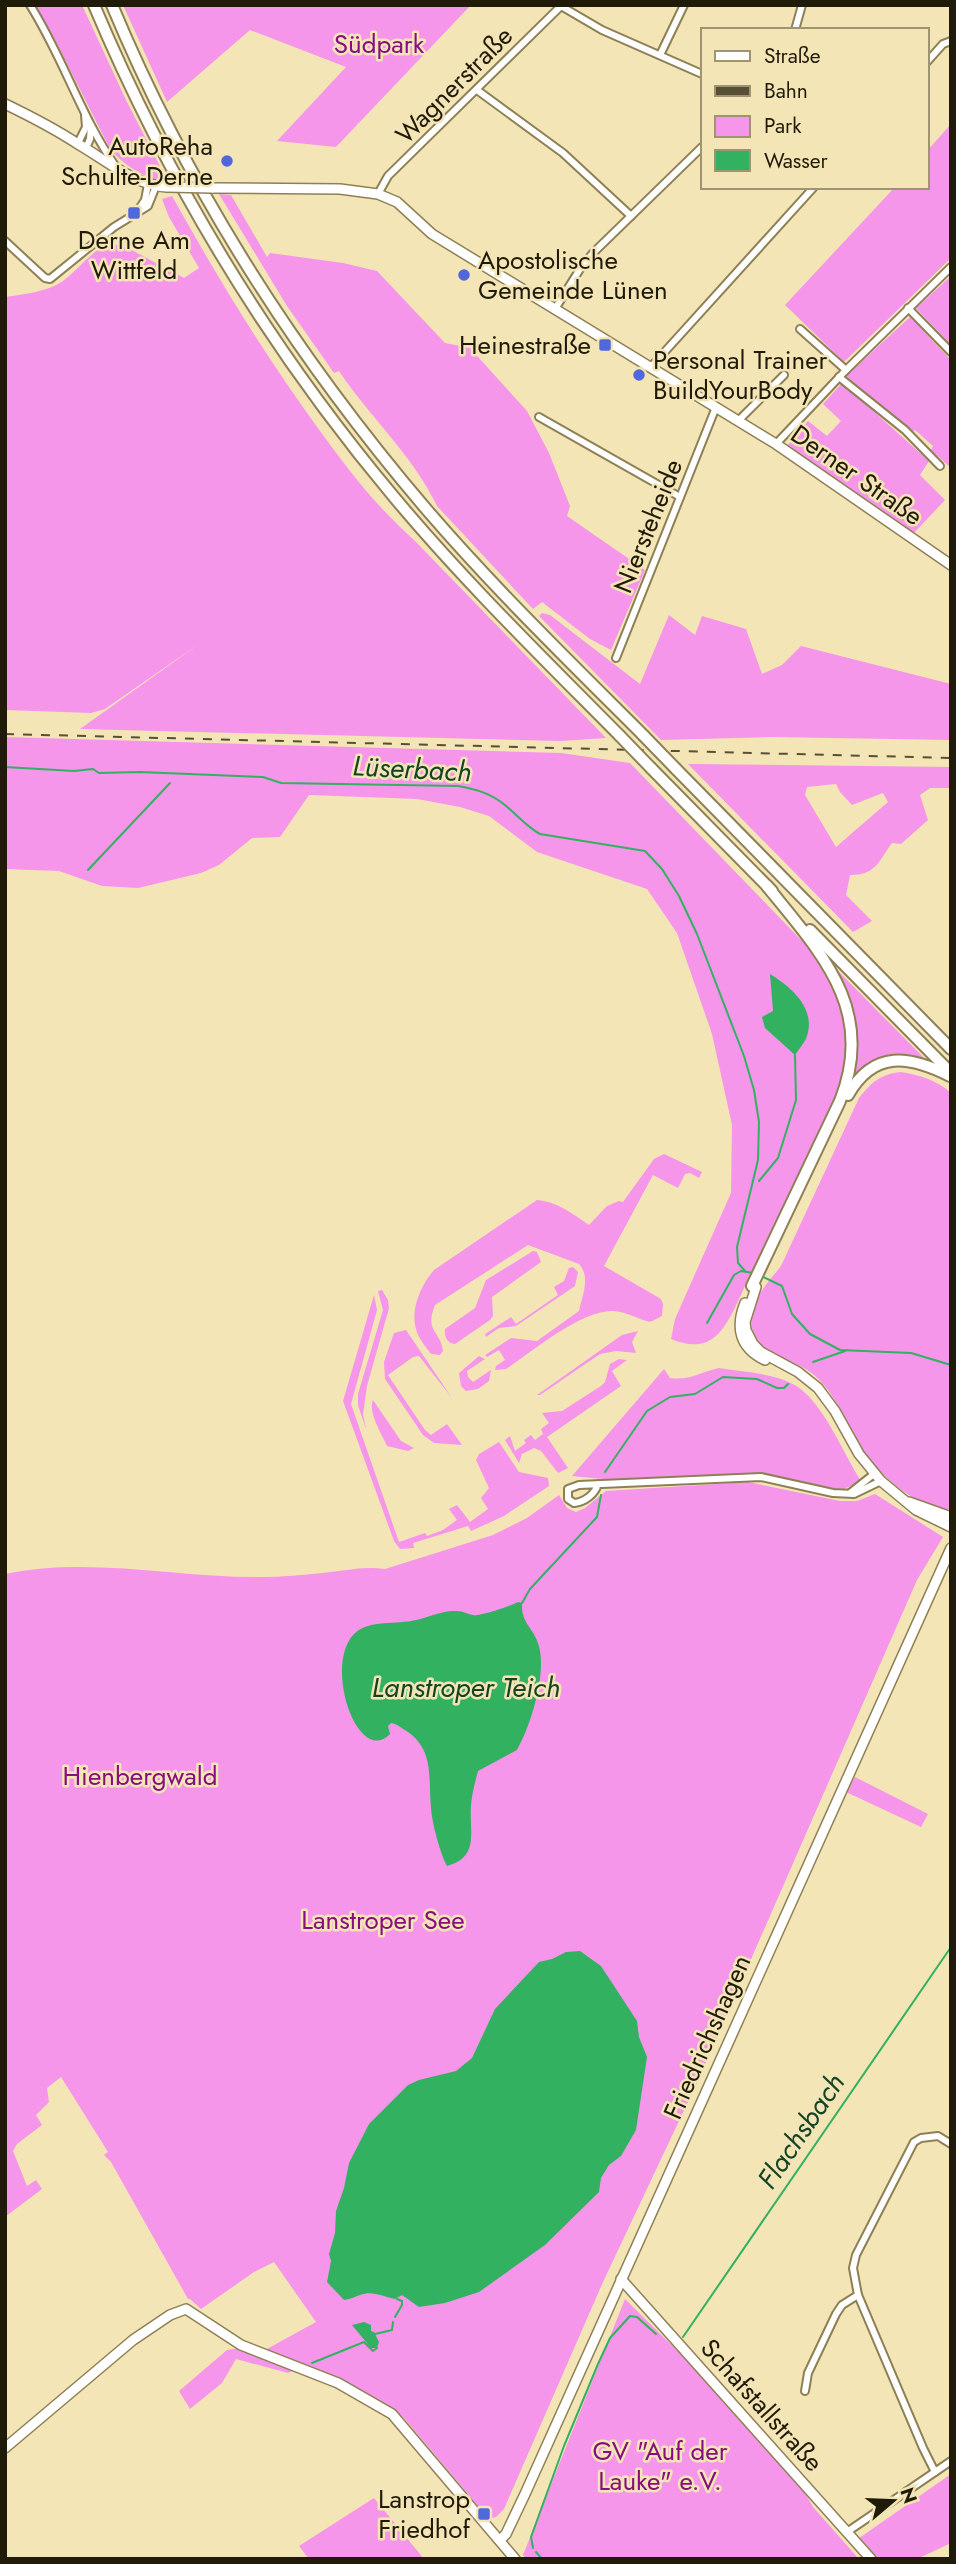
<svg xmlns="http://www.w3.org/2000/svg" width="956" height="2564" font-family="Jost,sans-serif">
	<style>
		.green { fill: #f596ea; fill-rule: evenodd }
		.water { fill: #32b161 }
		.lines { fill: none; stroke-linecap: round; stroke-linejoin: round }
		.stream { stroke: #32b161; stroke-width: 2 }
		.street-casing { stroke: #8e8055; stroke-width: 10 }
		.secondary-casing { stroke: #8e8055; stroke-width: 12 }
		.highway-casing { stroke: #8e8055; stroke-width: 14 }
		.street { stroke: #fff; stroke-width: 6 }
		.secondary { stroke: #fff; stroke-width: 9 }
		.highway { stroke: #fff; stroke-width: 10 }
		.rail { stroke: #574f36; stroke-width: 2; stroke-dasharray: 9 9; stroke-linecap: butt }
		.secondary-bridge-casing { stroke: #8e8055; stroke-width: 12; stroke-linecap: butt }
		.highway-bridge-casing { stroke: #8e8055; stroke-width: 14; stroke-linecap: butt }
		.secondary-bridge { stroke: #fff; stroke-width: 9 }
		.highway-bridge { stroke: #fff; stroke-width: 10 }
		.poi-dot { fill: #5168dd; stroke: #f4e5b7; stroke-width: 2.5 }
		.labels { text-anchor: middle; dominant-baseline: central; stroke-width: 5; stroke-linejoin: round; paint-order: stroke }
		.park-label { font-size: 26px; fill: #880d80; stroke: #f4e5b7 }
		.street-label { font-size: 26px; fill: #201a09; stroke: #f4e5b7 }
		.poi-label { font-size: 26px; fill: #201a09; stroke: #f4e5b7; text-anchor: end }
		.water-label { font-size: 28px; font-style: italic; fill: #144424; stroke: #f4e5b7 }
	</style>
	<rect width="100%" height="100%" fill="#f4e5b7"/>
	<g class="green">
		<path d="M30,5H82L126,100L167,180C146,181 123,164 110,149L53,36Z"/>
		<polygon points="123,5 471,5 336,147 277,141 346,67 250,30 167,102"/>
		<polygon points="951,124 951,258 844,362 785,305 895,187 926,187 926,152"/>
		<path d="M219,194L231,195L267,257L270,253L343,263L377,271L445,343L470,348L527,411L549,453L570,506L567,516L645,570L611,650L590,639L542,602L533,609L437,506C414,457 369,416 339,371L334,373L287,306Z"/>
		<path d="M172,196C217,277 265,356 320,431C350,472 376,506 414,540L606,738L560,741L80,729L203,641L105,709L91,713L5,710V297C25,294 47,292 63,281C80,268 90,252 110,243L128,248L184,278L199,268L169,217L162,199Z"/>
		<polygon points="951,276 951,345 916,308"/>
		<polygon points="910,317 951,360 951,468 931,450 933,446 915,430 912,433 846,376"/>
		<polygon points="842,383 929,461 920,475 945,500 913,534 786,447 808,421 827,436 841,421 823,404"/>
		<polygon points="542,613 550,615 640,684 669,615 695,635 702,616 746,629 762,674 782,665 801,646 951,684 951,740 773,737 661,740 539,616"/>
		<path d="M5,737L561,753L630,763L807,946C830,979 848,1011 845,1053C843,1093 822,1127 806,1162C787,1203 768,1243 747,1282C739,1298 731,1320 719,1333C705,1348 688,1346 671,1339L675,1319L731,1193L732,1125L712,1034L677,933L647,889L537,852L489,816L460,807L417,799L309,795L280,837L252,838L219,865L201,873L138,888L102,886L59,871L5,869Z"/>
		<path d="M688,764L951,767V788H930L920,795L928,820L901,844L892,843C878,862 876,875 850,875L846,895L872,921L853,932ZM836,784L840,792L852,805L883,793L888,802L836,847L805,795L807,787Z"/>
		<path d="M837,970L925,1059L903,1057L851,1082C857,1037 852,1012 837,970Z"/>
		<path d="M901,1072C919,1075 937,1080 951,1093V1509C939,1510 931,1506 920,1501C897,1490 875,1469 861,1447C845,1423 837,1395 814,1375C794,1358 759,1358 752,1327C747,1303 768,1283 781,1266L859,1098C871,1083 880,1074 901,1072Z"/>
		<path d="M664,1154L702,1172L699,1178L690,1173L685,1174L678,1188L653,1175L604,1266L661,1299L663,1304L662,1316L650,1322C638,1319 627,1312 614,1311C582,1309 533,1351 506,1369L495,1370L496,1366L505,1360L499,1350L487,1357L485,1355L511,1338L537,1341L579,1311C582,1296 591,1277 579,1264L528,1245L435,1305C424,1332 441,1331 443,1351L440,1355L431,1354C426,1347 418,1338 416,1329C410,1309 421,1285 434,1270L537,1200C556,1201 573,1214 589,1225L607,1206L619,1201L623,1202L654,1159Z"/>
		<path d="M533,1251L537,1252L541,1262L492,1297L493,1316L490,1320L455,1344C447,1344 444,1336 445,1329L475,1308L486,1280Z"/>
		<polygon points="573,1267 578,1272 575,1286 516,1326 499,1328 486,1337 485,1334 511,1317 516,1324 558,1295 554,1287 564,1281 569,1268"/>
		<polygon points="382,1290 388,1300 389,1308 367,1386 363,1414 366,1429 358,1405 358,1394 383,1310 378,1291"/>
		<polygon points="374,1295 377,1310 351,1404 399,1542 425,1533 427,1536 443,1530 457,1520 449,1509 457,1505 470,1522 488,1509 481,1498 489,1488 476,1460 479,1454 499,1442 519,1472 548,1478 549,1486 504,1516 471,1531 468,1526 413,1543 414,1548 400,1549 394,1541 343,1401"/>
		<polygon points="406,1330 452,1398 419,1356 413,1357 388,1375 425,1430 431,1435 447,1424 462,1445 434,1443 423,1435 385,1379 384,1362 394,1333"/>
		<polygon points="638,1331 632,1342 636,1353 616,1351 600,1354 540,1395 537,1395 622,1335"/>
		<polygon points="479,1356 485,1359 467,1371 468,1377 473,1382 491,1370 489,1381 478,1389 466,1391 461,1386 459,1373"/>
		<polygon points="619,1359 627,1360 612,1371 621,1386 547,1437 568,1468 558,1473 541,1451 534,1448 522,1454 519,1463 505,1440 510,1436 515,1451 526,1443 524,1440 531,1435 535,1440 543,1434 541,1429 549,1423 542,1413 562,1411 601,1386 605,1382 610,1364"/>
		<path d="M719,1368C743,1372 777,1373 798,1387C825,1406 843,1453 861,1481L844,1489H830L759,1474L613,1480L572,1476L664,1369L670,1378C689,1381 701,1372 719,1368Z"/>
		<path d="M373,1400L401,1441L414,1448L408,1451L387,1446C381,1432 368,1413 373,1400Z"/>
		<path d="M748,1482L840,1501H857L875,1494L943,1537L917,1580L696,2085L603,2282L504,2509L496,2517L489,2519L403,2417L383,2403L328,2377L265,2350L316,2322L274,2262L254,2272L201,2309L190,2299H188L111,2162L104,2155L108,2152L61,2077L47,2088L49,2102L36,2115L42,2125L17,2144L13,2151L27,2186L36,2180L42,2189L5,2217V1574C90,1556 177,1578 262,1577C282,1577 302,1575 322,1573C344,1571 363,1566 385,1569L493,1535L527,1518L559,1495L567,1508L576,1512L585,1508L606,1491Z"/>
		<polygon points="855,1777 928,1814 921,1827 846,1792"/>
		<polygon points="625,2299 743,2416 794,2473 813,2507 859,2559 526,2559 523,2555"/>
		<polygon points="240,2348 295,2370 288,2373 236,2359 222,2383 190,2409 179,2391 227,2350"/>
		<polygon points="951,2474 951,2543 917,2559 872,2559 855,2541"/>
		<polygon points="374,2498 424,2559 309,2559 299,2546"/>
	</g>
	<g class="water">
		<path d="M770,974C791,987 816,1008 807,1036C805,1042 799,1049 795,1055L765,1028L762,1017L773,1011Z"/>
		<path d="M518,1602L522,1603C521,1623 532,1626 538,1643C548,1671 531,1725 517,1750L478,1771C475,1782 472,1794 471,1805C469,1832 480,1857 447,1866C440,1853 432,1823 431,1808C428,1777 435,1749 405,1730C400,1727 397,1724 391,1723L388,1726L390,1734C358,1767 323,1666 354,1634C369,1619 397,1625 416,1620C429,1617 443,1610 457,1611C463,1611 467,1614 473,1615C478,1617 513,1605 518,1602Z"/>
		<path d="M580,1951L601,1966L637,2021L639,2037L647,2057L636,2130L621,2156L609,2165L601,2178L599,2192L545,2245L479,2292L445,2303L419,2307L402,2295L395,2299C384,2297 372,2290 360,2295C354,2297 351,2299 344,2300L327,2282L331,2261L329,2254L335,2233L336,2211L344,2188L349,2163L369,2124L408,2085L419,2080L456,2071L472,2058L495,2009L539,1962L552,1959L566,1952Z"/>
		<polygon points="364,2322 371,2325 371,2331 374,2332 379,2342 377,2348 371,2348 352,2325"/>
	</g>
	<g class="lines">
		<g class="stream">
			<path d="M5,767L74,771L93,769L99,773L140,772L263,777L281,783L458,786C474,789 487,792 501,802C515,812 525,826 540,834L645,851L662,869L679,896L697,934L744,1056L754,1090L759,1122L758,1160L737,1247L738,1263L745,1271"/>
			<polyline points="88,870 170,783"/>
			<polyline points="759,1181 778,1158 796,1100 795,1055"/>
			<polyline points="761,1276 782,1286 792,1314 810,1334 840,1350 911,1353 951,1365"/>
			<polyline points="707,1323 734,1275 741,1271 753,1273"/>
			<polyline points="813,1362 845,1351"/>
			<polyline points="605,1472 647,1411 670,1397 695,1394 723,1377 757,1379 777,1388 784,1388 788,1384"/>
			<polyline points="522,1603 530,1589 597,1517 601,1495"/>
			<polyline points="395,2317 402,2305 402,2301 397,2299"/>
			<polyline points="375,2334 392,2330 393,2322"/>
			<polyline points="683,2337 951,1947"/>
			<polyline points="312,2363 364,2342 373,2351 377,2348"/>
			<polyline points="533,2548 531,2537 564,2446 598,2364 610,2338 630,2316 637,2317 656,2334"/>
			<polyline points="536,2552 542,2559"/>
		</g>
		<defs>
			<g id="street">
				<path d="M30,5C63,57 81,117 116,167"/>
				<polyline points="561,6 602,30 702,74"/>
				<polyline points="795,30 802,5"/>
				<polyline points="660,55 684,5"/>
				<polyline points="926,63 943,44 951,41"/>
				<polyline points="477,90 563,153 631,216"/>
				<polyline points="78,143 86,127 85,115"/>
				<polyline points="86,148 90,139 91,126"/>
				<polyline points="378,194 388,176 562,5"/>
				<polyline points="139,209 145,200 148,184"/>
				<polyline points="5,241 45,278 50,279 114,227 148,206 156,186"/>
				<polyline points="908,308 951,352"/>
				<polyline points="555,309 580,269 593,253 702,147"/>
				<polyline points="800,329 846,370"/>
				<polyline points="650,368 814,187"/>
				<polyline points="839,377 905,430 940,466"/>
				<polyline points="539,417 680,497"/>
				<polyline points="738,421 784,375"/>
				<polyline points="776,444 846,370 951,267"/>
				<polyline points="616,658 716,407"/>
				<path d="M598,1484C595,1494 585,1502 574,1503L568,1499V1489L579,1485L761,1477L833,1493L854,1494L881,1481"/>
				<polyline points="850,1493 874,1474"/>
				<polyline points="805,2391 808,2373 836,2314 842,2305 858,2295"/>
				<polyline points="935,2472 923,2448 858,2295 853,2268 856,2255 914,2142 921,2138 938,2136 951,2144"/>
				<polyline points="847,2532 951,2461"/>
			</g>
			<g id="secondary">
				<path d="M5,104C30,116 55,129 78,144C106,160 134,185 167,187"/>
				<polyline points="212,188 340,189 378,194 397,202 432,234 776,444 951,565"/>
				<polyline points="756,1287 745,1322 746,1330 753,1344 761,1352 798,1372 818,1388 835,1411 859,1454 881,1481 916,1510 951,1527"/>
				<path d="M745,1303C735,1328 740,1348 765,1360"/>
				<polyline points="909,1502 951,1517"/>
				<polyline points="621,2279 871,2559"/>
				<polyline points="5,2448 133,2340 170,2315 186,2309 241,2345 338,2383 392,2414 515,2559"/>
				<polyline points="500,2540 506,2534 525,2494 951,1548"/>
			</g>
			<g id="highway">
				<path d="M94,5C169,183 270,349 394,497C464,581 543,658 620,736"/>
				<path d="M112,5C189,190 298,359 427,510C495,589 570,662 643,735"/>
				<polyline points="651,768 772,891"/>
				<polyline points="676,769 951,1049"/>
				<polyline points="810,930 951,1073"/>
				<path d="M848,1095C874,1049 910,1056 950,1076"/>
				<path d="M752,1286L840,1101C877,1009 820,952 767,886"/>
			</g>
		</defs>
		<use href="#street" class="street-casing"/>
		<use href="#secondary" class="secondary-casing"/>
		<use href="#highway" class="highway-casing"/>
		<use href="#street" class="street"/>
		<use href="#secondary" class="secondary"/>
		<use href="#highway" class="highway"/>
		<polyline class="rail" points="5,734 951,758"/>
		<defs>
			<polyline id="secondary-bridge" points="167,187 212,188"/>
			<g id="highway-bridge">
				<polyline points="643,735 676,769"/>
				<polyline points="620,736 651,768"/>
			</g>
		</defs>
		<use href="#secondary-bridge" class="secondary-bridge-casing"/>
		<use href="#highway-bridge" class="highway-bridge-casing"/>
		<use href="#secondary-bridge" class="secondary-bridge"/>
		<use href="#highway-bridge" class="highway-bridge"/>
	</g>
	<g class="poi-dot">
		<circle cx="227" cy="161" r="7"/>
		<rect x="127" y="206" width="14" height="14" rx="3.5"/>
		<circle cx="464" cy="275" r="7"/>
		<rect x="598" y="338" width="14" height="14" rx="3.5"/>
		<circle cx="639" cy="375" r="7"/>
		<rect x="477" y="2507" width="14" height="14" rx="3.5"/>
	</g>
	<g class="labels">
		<g class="park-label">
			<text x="379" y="44">Südpark</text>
			<text x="140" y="1776">Hienbergwald</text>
			<text x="383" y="1920">Lanstroper See</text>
			<text x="660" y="2451">GV "Auf der<tspan x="660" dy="30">Lauke" e.V.</tspan></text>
		</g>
		<g class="street-label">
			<text transform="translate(454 85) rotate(-45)">Wagnerstraße</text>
			<text transform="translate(857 475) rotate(35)">Derner Straße</text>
			<text transform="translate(648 526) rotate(-68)">Niersteheide</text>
			<text transform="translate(707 2037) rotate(-66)">Friedrichshagen</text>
			<text transform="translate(762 2405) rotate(48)">Schafstallstraße</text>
		</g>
		<g class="poi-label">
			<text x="213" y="146">AutoReha<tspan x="213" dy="30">Schulte-Derne</tspan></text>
			<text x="134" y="240" text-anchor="middle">Derne Am<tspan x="134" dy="30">Wittfeld</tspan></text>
			<text x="478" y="260" text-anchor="start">Apostolische<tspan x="478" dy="30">Gemeinde Lünen</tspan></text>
			<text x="591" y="345">Heinestraße</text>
			<text x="653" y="360" text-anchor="start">Personal Trainer<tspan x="653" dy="30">BuildYourBody</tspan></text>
			<text x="470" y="2499">Lanstrop<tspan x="470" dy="30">Friedhof</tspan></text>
		</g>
		<g class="water-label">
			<text transform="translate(412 769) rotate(3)">Lüserbach</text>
			<text x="466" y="1687">Lanstroper Teich</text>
			<text transform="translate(801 2131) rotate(-56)">Flachsbach</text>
		</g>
	</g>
	<rect width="956" height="2564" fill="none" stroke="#201a09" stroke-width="14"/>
	<rect x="701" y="28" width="228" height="161" fill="#f4e5b7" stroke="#9f9471" stroke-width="2"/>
	<rect x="715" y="51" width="35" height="10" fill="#ffffff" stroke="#9f9471" stroke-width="2"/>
	<text x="764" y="63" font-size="21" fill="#201a09">Straße</text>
	<rect x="715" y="86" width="35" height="10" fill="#574f36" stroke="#9f9471" stroke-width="2"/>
	<text x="764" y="98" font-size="21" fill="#201a09">Bahn</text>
	<rect x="715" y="116" width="35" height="21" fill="#f596ea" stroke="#9f9471" stroke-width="2"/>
	<text x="764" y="133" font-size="21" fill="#201a09">Park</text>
	<rect x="715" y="150" width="35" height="21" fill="#32b161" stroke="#9f9471" stroke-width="2"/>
	<text x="764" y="168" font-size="21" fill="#201a09">Wasser</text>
	<g transform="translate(893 2501) rotate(71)" stroke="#f4e5b7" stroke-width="5" paint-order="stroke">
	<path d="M0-5L12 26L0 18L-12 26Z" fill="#201a09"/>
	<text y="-10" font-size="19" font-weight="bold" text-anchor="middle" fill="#201a09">N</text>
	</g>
</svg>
